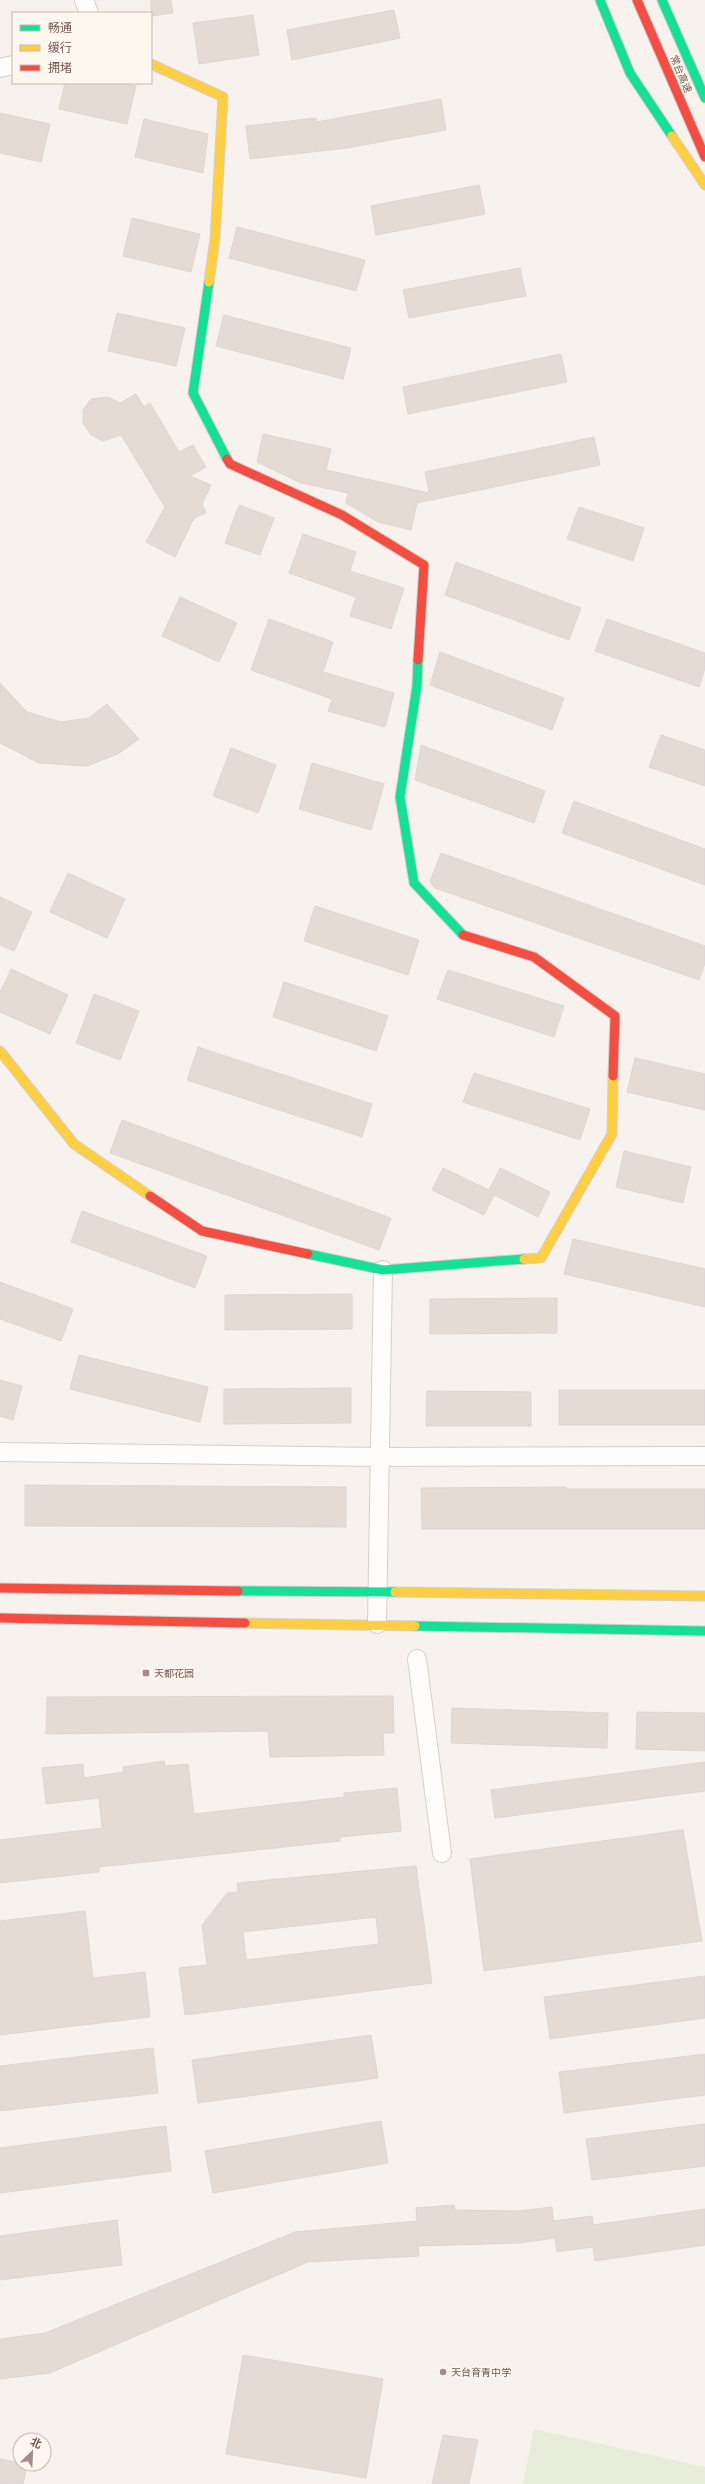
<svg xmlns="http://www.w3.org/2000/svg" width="705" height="2484" font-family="Montserrat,'Noto Sans SC',sans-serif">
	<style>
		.green { fill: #e7edda }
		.building { fill: #e4dbd5; stroke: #e0d5d0; fill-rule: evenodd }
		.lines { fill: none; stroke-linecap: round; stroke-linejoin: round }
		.street-casing { stroke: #d6ceca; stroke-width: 20 }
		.fast-casing { stroke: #d7ceca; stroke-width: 11 }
		.slow-casing { stroke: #d7ceca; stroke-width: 11 }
		.jam-casing { stroke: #d7ceca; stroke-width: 11 }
		.street { stroke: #fefdfc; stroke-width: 18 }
		.fast { stroke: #16e098; stroke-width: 9 }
		.slow { stroke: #ffcf43; stroke-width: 9 }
		.jam { stroke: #f24e42; stroke-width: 9 }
		.poi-dot { fill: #a28d87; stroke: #fef7f0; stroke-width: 1.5 }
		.labels { text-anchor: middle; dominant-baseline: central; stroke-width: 3; stroke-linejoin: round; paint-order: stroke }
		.street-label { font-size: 10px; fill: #75574f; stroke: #fef7f0 }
		.poi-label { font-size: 10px; fill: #75574f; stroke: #fef7f0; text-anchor: start }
	</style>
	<rect width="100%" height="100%" fill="#f7f2ee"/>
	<polygon class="green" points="534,2429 705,2467 705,2484 523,2484"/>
	<g class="building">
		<polygon points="151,0 171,0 173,13 151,16"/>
		<polygon points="394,10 400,38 292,60 287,30"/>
		<polygon points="253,15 259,55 199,64 193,23"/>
		<polygon points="65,83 121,83 136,86 127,124 59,109"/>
		<polygon points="441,99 446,130 347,148 250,159 246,126 316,118 317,122"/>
		<polygon points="0,113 50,124 41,162 0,153"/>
		<polygon points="144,119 208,134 203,173 135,157"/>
		<polygon points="479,185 485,214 376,235 371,206"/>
		<polygon points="132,218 200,234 191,272 123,256"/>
		<polygon points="237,227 365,260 356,291 229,258"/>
		<polygon points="520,268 526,296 409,318 403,290"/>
		<polygon points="117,313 185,328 176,366 108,351"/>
		<polygon points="224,315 351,348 343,379 216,346"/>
		<polygon points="561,354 567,382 408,414 403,387"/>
		<polygon points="136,394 144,407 150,403 179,452 193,445 206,467 190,476 211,485 202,504 206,513 194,518 175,557 146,542 165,507 121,435 103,441 91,435 83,423 83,410 91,399 108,397 120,403"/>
		<polygon points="263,434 331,449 326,470 429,493 425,472 594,437 600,465 417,503 411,530 378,522 346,503 348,493 301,483 257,462"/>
		<polygon points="239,505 274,518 260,555 225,543"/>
		<polygon points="579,507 644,528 633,561 567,539"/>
		<polygon points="303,534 356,552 350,571 404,588 391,629 350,616 356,597 289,573"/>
		<polygon points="456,562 581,608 569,640 445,595"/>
		<polygon points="180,597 237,623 219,662 162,636"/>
		<polygon points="269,619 333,642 323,672 394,693 385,727 328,711 332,699 251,670"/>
		<polygon points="607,619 705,653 705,668 699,687 595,651"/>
		<polygon points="440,652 564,698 552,730 430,685"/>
		<polygon points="0,683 27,712 61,722 89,718 107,704 139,739 118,754 87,766 39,763 0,743"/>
		<polygon points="661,735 705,750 705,786 649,767"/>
		<polygon points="421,745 545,791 534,823 415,780"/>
		<polygon points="231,748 276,765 258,813 213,796"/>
		<polygon points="312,763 384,784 371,830 299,809"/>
		<polygon points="574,801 705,849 705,885 562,833"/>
		<polygon points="441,853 705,946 705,963 699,980 435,888 430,882"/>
		<polygon points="68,873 125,899 107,938 50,912"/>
		<polygon points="0,897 32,912 14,951 0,945"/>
		<polygon points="315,906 419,940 408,975 304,941"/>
		<polygon points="11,969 68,995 50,1034 0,1012 0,993"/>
		<polygon points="448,970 564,1006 554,1037 437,999"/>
		<polygon points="284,982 388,1016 376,1051 273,1017"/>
		<polygon points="94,994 139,1011 120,1060 76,1043"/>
		<polygon points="198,1047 372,1104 362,1137 187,1080"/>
		<polygon points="635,1058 705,1074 705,1110 627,1092"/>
		<polygon points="474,1073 590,1109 580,1140 463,1102"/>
		<polygon points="122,1120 391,1218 379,1250 110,1153"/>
		<polygon points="624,1151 691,1167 683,1203 616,1187"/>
		<polygon points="443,1168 489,1190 500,1168 550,1192 538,1217 494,1195 484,1215 432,1190"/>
		<polygon points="82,1211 207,1256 195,1288 71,1242"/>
		<polygon points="573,1239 705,1269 705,1307 564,1274"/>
		<polygon points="0,1282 73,1309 61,1341 0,1319"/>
		<polygon points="352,1294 352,1329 225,1330 225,1295"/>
		<polygon points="557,1298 557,1333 430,1334 430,1299"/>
		<polygon points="79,1355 208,1387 200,1422 70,1389"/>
		<polygon points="0,1380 22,1386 13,1420 0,1416"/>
		<polygon points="351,1388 351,1423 224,1424 224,1389"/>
		<rect x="559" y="1390" width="146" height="35"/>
		<polygon points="427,1391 531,1392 531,1426 426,1426"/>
		<polygon points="25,1485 346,1487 346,1527 25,1526"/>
		<polygon points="566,1487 566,1489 705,1489 705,1529 422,1529 421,1488"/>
		<polygon points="393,1696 394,1733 383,1733 384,1755 270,1757 268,1731 46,1734 47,1697"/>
		<polygon points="452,1708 608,1713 607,1748 451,1743"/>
		<polygon points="637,1712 705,1713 705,1751 636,1749"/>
		<polygon points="164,1761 165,1766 188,1764 194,1814 344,1797 344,1793 397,1788 401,1831 340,1837 340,1841 99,1867 99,1872 0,1883 0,1840 102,1828 99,1798 46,1804 42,1768 83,1764 84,1778 123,1772 123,1767"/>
		<polygon points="705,1762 705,1791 495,1818 491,1790"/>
		<polygon points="683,1830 702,1941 484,1971 470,1859"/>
		<path d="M416,1866L432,1983L185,2015L179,1968L207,1965L202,1925L227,1893L238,1892L237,1883ZM376,1917L379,1944L246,1960L243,1932Z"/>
		<polygon points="85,1911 93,1978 145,1972 150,2017 0,2035 0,1921"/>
		<polygon points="705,1976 705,2018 550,2039 544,1997"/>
		<polygon points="371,2035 378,2078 198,2103 192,2060"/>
		<polygon points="153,2048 158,2093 0,2111 0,2066"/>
		<polygon points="705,2054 705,2095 564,2113 559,2072"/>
		<polygon points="381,2121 388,2163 213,2193 205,2151"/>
		<polygon points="705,2124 705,2166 592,2180 586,2139"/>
		<polygon points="166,2126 171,2171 0,2193 0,2148"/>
		<polygon points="454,2205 455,2210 519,2211 552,2207 553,2221 592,2216 593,2225 705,2209 705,2245 595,2261 593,2247 557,2252 555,2238 519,2243 418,2246 419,2256 308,2262 50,2373 0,2379 0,2339 45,2333 295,2232 417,2221 416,2208"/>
		<polygon points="117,2220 122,2265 0,2280 0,2236"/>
		<polygon points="243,2355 383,2379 366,2478 226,2454"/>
		<polygon points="443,2435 478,2440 469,2484 432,2484"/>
		<polygon points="0,2459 27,2464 23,2484 0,2484"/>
	</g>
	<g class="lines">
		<defs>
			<g id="street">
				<polyline points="84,0 89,13"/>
				<polyline points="0,68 13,65"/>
				<polyline points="0,1452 380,1457 705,1456"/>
				<polyline points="377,1624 383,1270"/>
				<polyline points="417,1659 442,1853"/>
			</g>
			<g id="fast">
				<polyline points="600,0 630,73 672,136"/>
				<polyline points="662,0 705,98"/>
				<polyline points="209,282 193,393 227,459"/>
				<polyline points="418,660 417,686 400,797 414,883 463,935"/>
				<polyline points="308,1254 383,1270 524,1259"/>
				<polyline points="238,1591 395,1592"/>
				<polyline points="415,1626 705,1631"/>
			</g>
			<g id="slow">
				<polyline points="151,64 223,97 215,239 209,282"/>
				<polyline points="672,136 705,185"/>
				<polyline points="0,1051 74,1144 150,1196"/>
				<polyline points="524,1259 541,1258 612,1134 613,1076"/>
				<polyline points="395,1592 705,1596"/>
				<polyline points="245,1623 415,1626"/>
			</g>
			<g id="jam">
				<polyline points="637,0 705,157"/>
				<polyline points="227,459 230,464 342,515 424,565 418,660"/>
				<polyline points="463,935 534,957 615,1016 613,1076"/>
				<polyline points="150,1196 202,1231 308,1254"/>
				<polyline points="0,1588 238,1591"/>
				<polyline points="0,1618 245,1623"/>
			</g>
		</defs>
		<use href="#street" class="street-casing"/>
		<use href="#fast" class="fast-casing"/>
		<use href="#slow" class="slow-casing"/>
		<use href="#jam" class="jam-casing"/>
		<use href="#street" class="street"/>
		<use href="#fast" class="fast"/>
		<use href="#slow" class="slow"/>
		<use href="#jam" class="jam"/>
	</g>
	<g class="poi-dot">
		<rect x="142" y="1669" width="8" height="8" rx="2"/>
		<circle cx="443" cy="2372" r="4"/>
	</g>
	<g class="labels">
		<g class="street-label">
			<text transform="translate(681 74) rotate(67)">常台高速</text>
		</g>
		<g class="poi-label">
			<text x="154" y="1673">天都花园</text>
			<text x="451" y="2372">天台育青中学</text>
		</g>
	</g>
	<rect x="12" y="12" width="140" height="72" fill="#fef7f0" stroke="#c7b7b0"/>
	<rect x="20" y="25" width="20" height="6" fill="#16e098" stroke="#c7b7b0"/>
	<text x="48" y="32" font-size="12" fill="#75574f">畅通</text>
	<rect x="20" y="45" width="20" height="6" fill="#ffcf43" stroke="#c7b7b0"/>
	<text x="48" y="52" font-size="12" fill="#75574f">缓行</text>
	<rect x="20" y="65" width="20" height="6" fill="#f24e42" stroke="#c7b7b0"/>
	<text x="48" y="72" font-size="12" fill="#75574f">拥堵</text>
	<g transform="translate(32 2452) rotate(24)"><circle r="19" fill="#fef7f0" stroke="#c7b7b0"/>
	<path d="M0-3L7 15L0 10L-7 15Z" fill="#a28d87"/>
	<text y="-6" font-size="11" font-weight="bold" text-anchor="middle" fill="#75574f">北</text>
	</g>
</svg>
